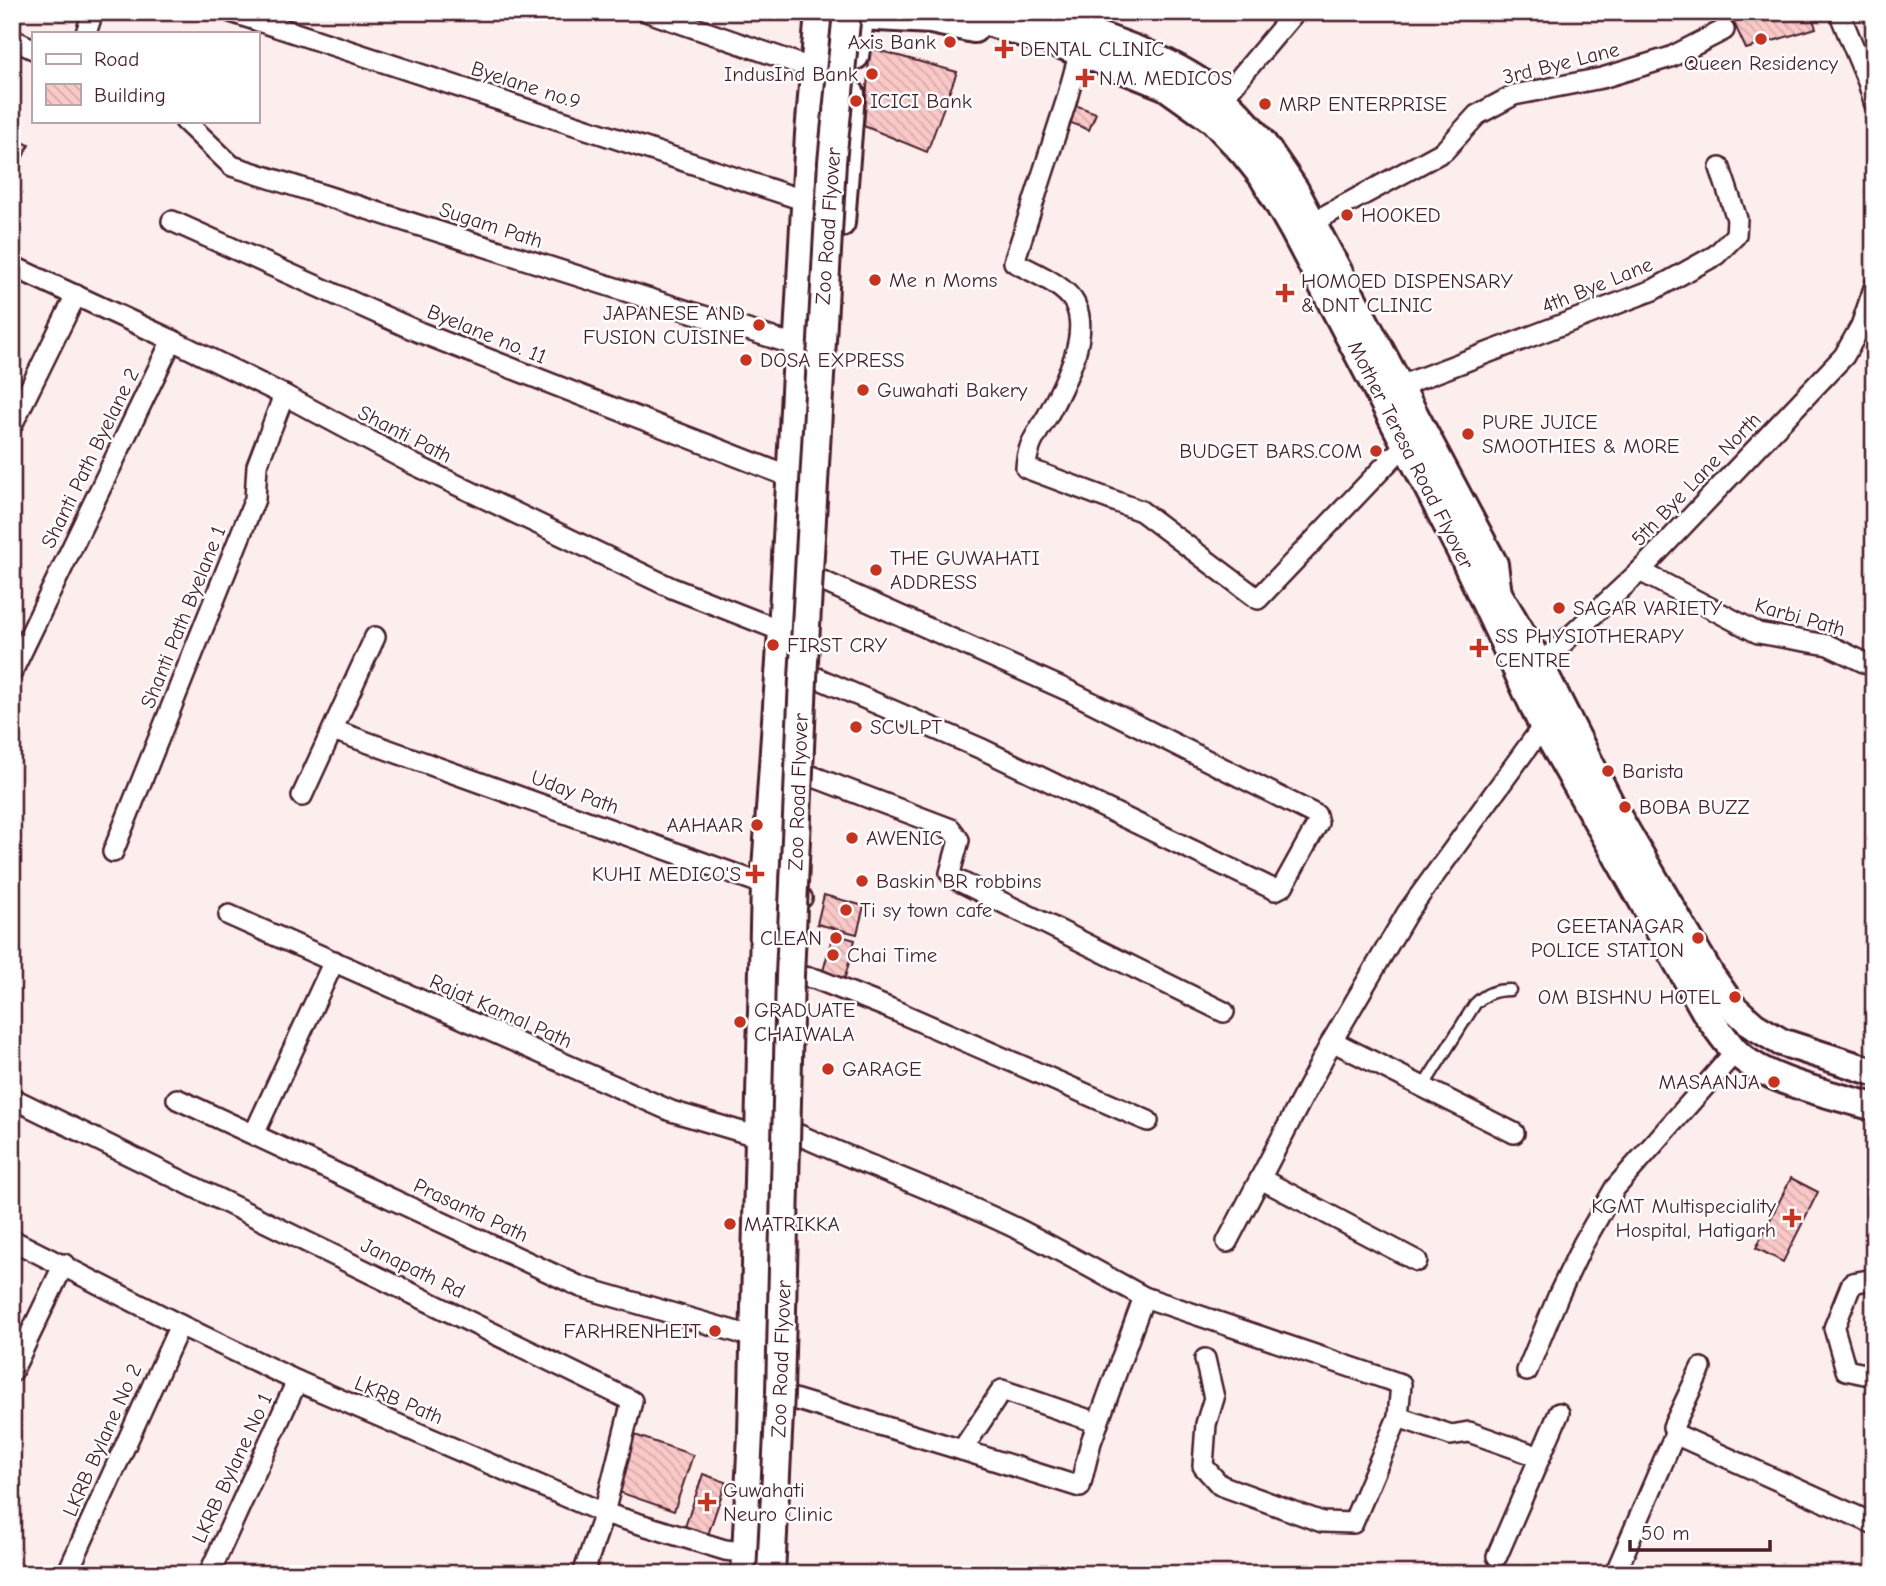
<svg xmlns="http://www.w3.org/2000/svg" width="1886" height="1586" font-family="'Comic Neue',sans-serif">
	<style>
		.building { fill: url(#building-back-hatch); stroke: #4a1f2b; stroke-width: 2 }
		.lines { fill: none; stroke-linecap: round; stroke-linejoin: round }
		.lane-casing { stroke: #4a1f2b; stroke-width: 15 }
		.street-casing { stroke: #4a1f2b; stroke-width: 24 }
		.secondary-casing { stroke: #4a1f2b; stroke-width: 32 }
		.lane { stroke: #fff; stroke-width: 10 }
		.street { stroke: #fff; stroke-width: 19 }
		.secondary { stroke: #fff; stroke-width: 26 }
		.secondary-bridge-casing { stroke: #4a1f2b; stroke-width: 32; stroke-linecap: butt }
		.secondary-bridge { stroke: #fff; stroke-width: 26 }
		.poi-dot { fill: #c8321e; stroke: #fff; stroke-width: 2.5 }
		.labels { text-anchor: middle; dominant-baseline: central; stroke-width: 5; stroke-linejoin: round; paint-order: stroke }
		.poi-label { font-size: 21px; fill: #4a1f2b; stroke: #fff; text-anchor: start }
		.street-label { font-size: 21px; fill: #4a1f2b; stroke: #fff }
	</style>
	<defs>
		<pattern id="building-back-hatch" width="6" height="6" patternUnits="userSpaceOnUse" patternTransform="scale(1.75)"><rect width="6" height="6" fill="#f9c8c7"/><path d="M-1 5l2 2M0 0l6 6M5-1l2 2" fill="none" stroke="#d7abab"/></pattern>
	</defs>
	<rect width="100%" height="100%" fill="#fdeeee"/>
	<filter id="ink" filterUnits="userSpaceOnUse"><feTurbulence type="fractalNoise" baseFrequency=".0143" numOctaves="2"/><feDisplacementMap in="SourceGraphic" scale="14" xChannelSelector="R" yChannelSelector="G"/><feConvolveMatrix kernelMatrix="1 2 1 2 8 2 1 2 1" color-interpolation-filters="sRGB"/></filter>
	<g filter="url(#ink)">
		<g class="building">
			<polygon points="1729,12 1810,12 1816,28 1746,49"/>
			<polygon points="870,48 957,72 927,152 864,126"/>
			<polygon points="1075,105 1096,113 1089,130 1069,122"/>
			<polygon points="12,137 29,145 13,177 12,176"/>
			<polygon points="824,895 864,906 857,934 817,924"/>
			<polygon points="833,934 855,940 844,981 822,975"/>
			<polygon points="1791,1178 1818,1192 1783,1262 1756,1248"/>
			<polygon points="629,1433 693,1455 674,1511 610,1489"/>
			<polygon points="703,1474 726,1482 708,1535 685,1527"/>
		</g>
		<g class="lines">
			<defs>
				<path id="lane" d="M1423,1087L1475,1004C1486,993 1495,990 1510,990"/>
				<g id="street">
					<polyline points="231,12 806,201"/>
					<polyline points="648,12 814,69"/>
					<polyline points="1839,12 1868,82 1874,102"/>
					<polyline points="86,33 93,12"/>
					<polyline points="12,39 33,49"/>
					<path d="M1077,62L1066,102L1014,262C1032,272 1066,285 1075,304C1091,336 1063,386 1048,415C1037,434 1027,445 1026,468L1141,511L1258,599L1396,454"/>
					<polyline points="1222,99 1295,12"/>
					<polyline points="185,121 232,166 798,346"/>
					<polyline points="172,221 419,332 790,477"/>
					<polyline points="1313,222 1444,151 1477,115 1514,95 1602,78 1671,57 1724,30"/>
					<polyline points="12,266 172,340 284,395 413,464 672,588 782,631"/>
					<polyline points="1400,386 1653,290 1716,255 1736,235 1737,219 1720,168"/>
					<polyline points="12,425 76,295"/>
					<polyline points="1640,571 1758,633 1828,645 1874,667"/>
					<polyline points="12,672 172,340"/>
					<polyline points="1531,673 1640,571 1844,356 1861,326 1874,288"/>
					<polyline points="815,677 982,749 1275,890 1283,886 1318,823 1316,815 1069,691 820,580"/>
					<polyline points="333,730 802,898"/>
					<polyline points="809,775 951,829 959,840 950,873 955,879 1224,1012"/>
					<polyline points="302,796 375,637"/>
					<polyline points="113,852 255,499 257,466 284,395"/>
					<polyline points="229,915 671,1111 759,1137"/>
					<polyline points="799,976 816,979 889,1008 1148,1121"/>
					<polyline points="1332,1041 1514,1133"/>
					<polyline points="12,1098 632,1401 604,1513 583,1574"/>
					<polyline points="177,1099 581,1287 754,1337"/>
					<polyline points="254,1134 334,961"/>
					<path d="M797,1134C872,1168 949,1195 1022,1231C1063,1252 1104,1275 1144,1297"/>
					<polyline points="1261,1179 1417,1261"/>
					<polyline points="12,1240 180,1325 297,1381 604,1513 725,1550 757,1554"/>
					<polyline points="1227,1242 1332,1041 1407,913 1543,726"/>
					<polyline points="1874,1279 1852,1283 1834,1328 1846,1370 1874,1376"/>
					<polyline points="1205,1359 1214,1398 1206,1424 1203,1466 1220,1485 1322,1522 1353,1523 1398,1417 1451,1435 1469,1432 1540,1457"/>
					<polyline points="1527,1371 1559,1294 1583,1244 1615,1188 1735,1052"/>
					<polyline points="12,1372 64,1264"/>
					<polyline points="791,1398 962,1450 1002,1390 1098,1423"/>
					<polyline points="1675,1434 1874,1524"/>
					<polyline points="962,1450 1080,1487 1091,1442 1144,1297 1401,1384 1398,1417"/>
					<polyline points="1497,1556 1559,1413"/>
					<polyline points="67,1574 180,1325"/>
					<polyline points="209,1574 297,1381"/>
					<polyline points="1615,1574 1675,1434 1673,1427 1701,1368"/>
				</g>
				<g id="secondary">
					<path d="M956,12L1064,46L1165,86L1214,121L1243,152L1263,177L1294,231L1408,449L1464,558L1543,726L1705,1011C1714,1024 1723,1038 1734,1050C1762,1081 1834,1095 1874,1107"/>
					<path d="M1028,12C1096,37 1176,54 1230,106C1256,131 1275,160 1295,190L1494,564L1498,594"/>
					<polyline points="842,15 931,20 974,29"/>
					<polyline points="855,56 861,12"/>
					<polyline points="841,223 851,94"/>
					<polyline points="1499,595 1539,663 1611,805 1711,976 1733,1007 1754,1026 1781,1042 1874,1072"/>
					<polyline points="745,1574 752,1434 765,885 782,631 809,134 819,12"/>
				</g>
			</defs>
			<use href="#lane" class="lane-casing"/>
			<use href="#street" class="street-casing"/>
			<use href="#secondary" class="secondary-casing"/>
			<use href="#lane" class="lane"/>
			<use href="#street" class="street"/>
			<use href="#secondary" class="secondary"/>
			<defs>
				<polyline id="secondary-bridge" points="771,1574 780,1394 790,976 803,679 832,162 847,12"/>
			</defs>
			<use href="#secondary-bridge" class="secondary-bridge-casing"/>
			<use href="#secondary-bridge" class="secondary-bridge"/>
		</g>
	</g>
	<g class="poi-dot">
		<circle cx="1761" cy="39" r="7"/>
		<circle cx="950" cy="42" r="7"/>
		<path d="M1000.5 38.5h7v7h7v7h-7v7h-7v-7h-7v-7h7z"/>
		<circle cx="872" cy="74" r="7"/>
		<path d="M1081.5 67.5h7v7h7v7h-7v7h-7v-7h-7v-7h7z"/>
		<circle cx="856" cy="101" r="7"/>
		<circle cx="1265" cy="104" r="7"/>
		<circle cx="1347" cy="215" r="7"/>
		<circle cx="875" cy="280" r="7"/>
		<path d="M1281.5 282.5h7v7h7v7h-7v7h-7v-7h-7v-7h7z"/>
		<circle cx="759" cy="325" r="7"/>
		<circle cx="746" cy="360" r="7"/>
		<circle cx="863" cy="390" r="7"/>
		<circle cx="1468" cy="434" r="7"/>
		<circle cx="1376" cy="451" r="7"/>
		<circle cx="876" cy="570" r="7"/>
		<circle cx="1559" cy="608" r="7"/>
		<circle cx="773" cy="645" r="7"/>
		<path d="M1475.5 637.5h7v7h7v7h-7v7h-7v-7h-7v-7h7z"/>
		<circle cx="856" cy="727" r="7"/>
		<circle cx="1608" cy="771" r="7"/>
		<circle cx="1625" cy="807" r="7"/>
		<circle cx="757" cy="825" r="7"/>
		<circle cx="852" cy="838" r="7"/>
		<path d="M751.5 863.5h7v7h7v7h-7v7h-7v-7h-7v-7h7z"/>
		<circle cx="862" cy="881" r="7"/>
		<circle cx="846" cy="910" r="7"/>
		<circle cx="836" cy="938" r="7"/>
		<circle cx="1698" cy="938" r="7"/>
		<circle cx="833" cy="955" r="7"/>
		<circle cx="1735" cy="997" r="7"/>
		<circle cx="740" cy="1022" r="7"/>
		<circle cx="828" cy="1069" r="7"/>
		<circle cx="1774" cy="1082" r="7"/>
		<path d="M1788.5 1207.5h7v7h7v7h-7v7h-7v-7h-7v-7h7z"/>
		<circle cx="730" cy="1224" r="7"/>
		<circle cx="715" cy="1331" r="7"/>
		<path d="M703.5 1491.5h7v7h7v7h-7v7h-7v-7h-7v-7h7z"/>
	</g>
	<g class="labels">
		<g class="poi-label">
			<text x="936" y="42" text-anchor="end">Axis Bank</text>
			<text x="1020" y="49">DENTAL CLINIC</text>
			<text x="1761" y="63" text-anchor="middle">Queen Residency</text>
			<text x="858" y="74" text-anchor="end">IndusInd Bank</text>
			<text x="1099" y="78">N.M. MEDICOS</text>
			<text x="870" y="101">ICICI Bank</text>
			<text x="1279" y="104">MRP ENTERPRISE</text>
			<text x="1361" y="215">HOOKED</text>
			<text x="889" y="280">Me n Moms</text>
			<text x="1301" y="281">HOMOED DISPENSARY<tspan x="1301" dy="24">&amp; DNT CLINIC</tspan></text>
			<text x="745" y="313" text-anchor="end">JAPANESE AND<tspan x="745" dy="24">FUSION CUISINE</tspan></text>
			<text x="760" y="360">DOSA EXPRESS</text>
			<text x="877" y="390">Guwahati Bakery</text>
			<text x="1482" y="422">PURE JUICE<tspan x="1482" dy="24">SMOOTHIES &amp; MORE</tspan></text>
			<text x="1362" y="451" text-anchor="end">BUDGET BARS.COM</text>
			<text x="890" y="558">THE GUWAHATI<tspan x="890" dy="24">ADDRESS</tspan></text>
			<text x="1573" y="608">SAGAR VARIETY</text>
			<text x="1495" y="636">SS PHYSIOTHERAPY<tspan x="1495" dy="24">CENTRE</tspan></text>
			<text x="787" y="645">FIRST CRY</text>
			<text x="870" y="727">SCULPT</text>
			<text x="1622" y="771">Barista</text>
			<text x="1639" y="807">BOBA BUZZ</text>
			<text x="743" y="825" text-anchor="end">AAHAAR</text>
			<text x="866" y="838">AWENIC</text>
			<text x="741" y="874" text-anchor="end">KUHI MEDICO'S</text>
			<text x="876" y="881">Baskin BR robbins</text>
			<text x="860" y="910">Ti sy town cafe</text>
			<text x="1684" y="926" text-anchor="end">GEETANAGAR<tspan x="1684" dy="24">POLICE STATION</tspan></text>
			<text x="822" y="938" text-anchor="end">CLEAN</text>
			<text x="847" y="955">Chai Time</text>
			<text x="1721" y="997" text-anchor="end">OM BISHNU HOTEL</text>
			<text x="754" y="1010">GRADUATE<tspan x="754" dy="24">CHAIWALA</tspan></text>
			<text x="842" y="1069">GARAGE</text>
			<text x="1760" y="1082" text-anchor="end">MASAANJA</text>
			<text x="1776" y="1206" text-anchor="end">KGMT Multispeciality<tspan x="1776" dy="24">Hospital, Hatigarh</tspan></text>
			<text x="744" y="1224">MATRIKKA</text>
			<text x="701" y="1331" text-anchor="end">FARHRENHEIT</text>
			<text x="723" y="1490">Guwahati<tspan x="723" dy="24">Neuro Clinic</tspan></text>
		</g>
		<g class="street-label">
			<text transform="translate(1561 63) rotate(-14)">3rd Bye Lane</text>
			<text transform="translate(526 85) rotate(18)">Byelane no.9</text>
			<text transform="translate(491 225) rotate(18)">Sugam Path</text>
			<text transform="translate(828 226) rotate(-86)">Zoo Road Flyover</text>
			<text transform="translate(1597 285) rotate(-22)">4th Bye Lane</text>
			<text transform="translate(487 334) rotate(22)">Byelane no. 11</text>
			<text transform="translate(405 434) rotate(27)">Shanti Path</text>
			<text transform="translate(1411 455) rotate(63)">Mother Teresa Road Flyover</text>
			<text transform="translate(90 458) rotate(-64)">Shanti Path Byelane 2</text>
			<text transform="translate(1696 479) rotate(-46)">5th Bye Lane North</text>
			<text transform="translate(183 617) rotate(-68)">Shanti Path Byelane 1</text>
			<text transform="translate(1800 617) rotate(16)">Karbi Path</text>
			<text transform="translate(575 792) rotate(20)">Uday Path</text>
			<text transform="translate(798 792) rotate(-88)">Zoo Road Flyover</text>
			<text transform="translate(501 1011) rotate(24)">Rajat Kamal Path</text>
			<text transform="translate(471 1210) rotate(25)">Prasanta Path</text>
			<text transform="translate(413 1268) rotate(26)">Janapath Rd</text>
			<text transform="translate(781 1359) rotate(-88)">Zoo Road Flyover</text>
			<text transform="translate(399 1400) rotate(23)">LKRB Path</text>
			<text transform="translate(102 1440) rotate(-66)">LKRB Bylane No 2</text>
			<text transform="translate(232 1468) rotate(-65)">LKRB Bylane No 1</text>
		</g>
	</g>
	<rect width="1886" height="1586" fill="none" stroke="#fff" stroke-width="42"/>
	<rect x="21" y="21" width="1844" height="1544" fill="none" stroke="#4a1f2b" stroke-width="2.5" filter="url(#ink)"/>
	<rect x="32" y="32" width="228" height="91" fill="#ffffff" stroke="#b7a5aa" stroke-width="2"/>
	<rect x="46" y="54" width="35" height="10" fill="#ffffff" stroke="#b7a5aa" stroke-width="2"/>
	<text x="94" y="66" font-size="21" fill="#4a1f2b">Road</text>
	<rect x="46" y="84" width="35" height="21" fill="url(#building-back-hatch)" stroke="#b7a5aa" stroke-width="2"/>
	<text x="94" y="102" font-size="21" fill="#4a1f2b">Building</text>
	<path d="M1630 1540v10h140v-10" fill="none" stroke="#4a1f2b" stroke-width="3.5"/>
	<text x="1641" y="1540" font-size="21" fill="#4a1f2b" stroke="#ffffff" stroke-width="5" paint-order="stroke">50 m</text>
</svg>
